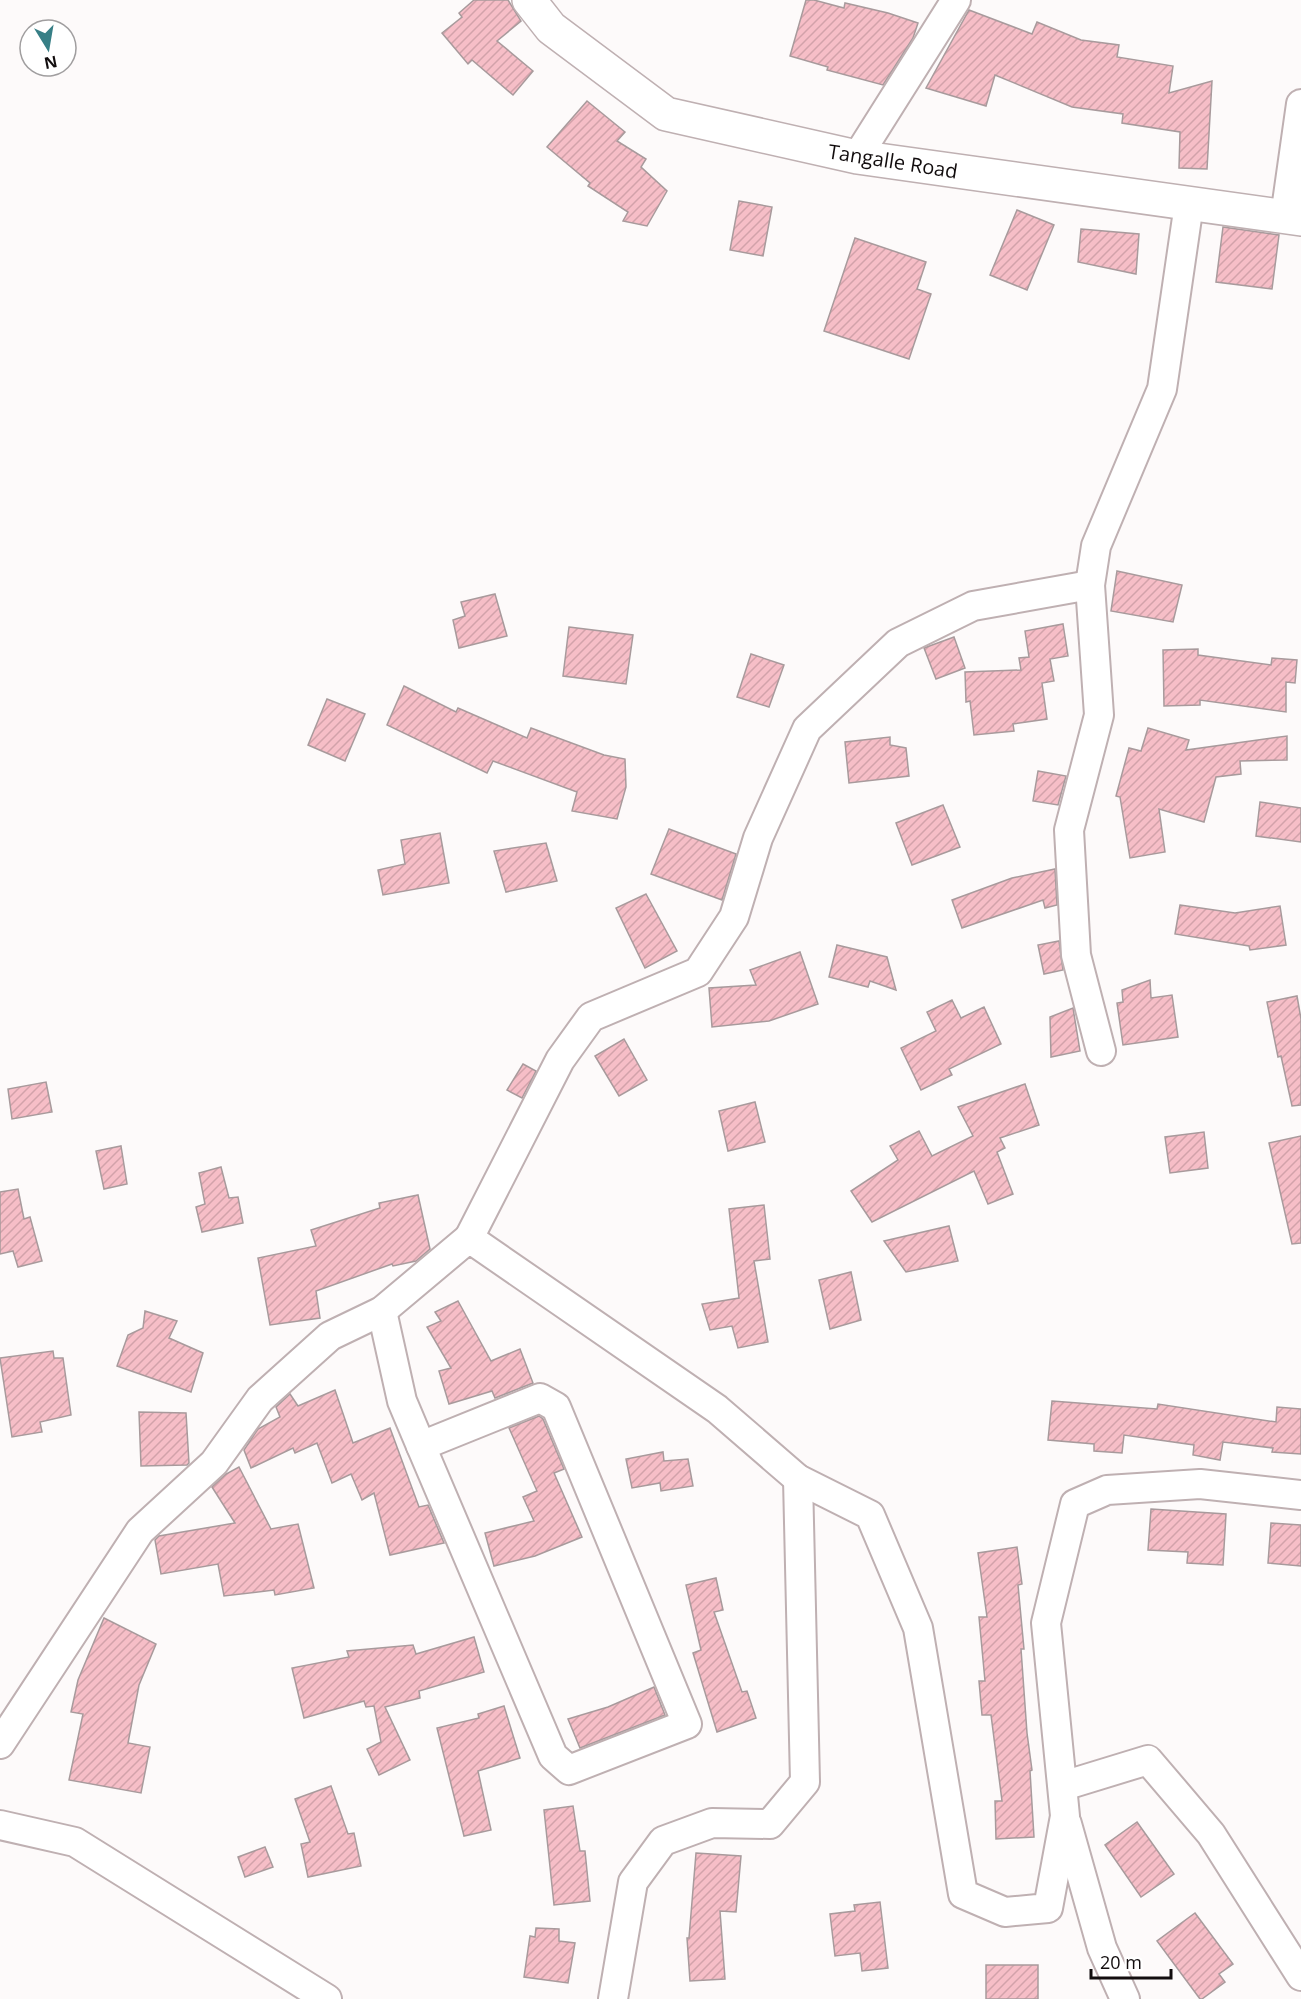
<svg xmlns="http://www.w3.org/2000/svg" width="1301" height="1999" font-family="'Open Sans',sans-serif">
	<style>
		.building { fill: url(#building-hatch); stroke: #a89a9c; stroke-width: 1.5 }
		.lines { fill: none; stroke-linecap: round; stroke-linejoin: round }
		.street-casing { stroke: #bfb0b2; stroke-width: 32 }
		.highway-casing { stroke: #bfb0b2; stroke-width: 36 }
		.street { stroke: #fff; stroke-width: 28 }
		.highway { stroke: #fff; stroke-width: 33 }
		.labels { text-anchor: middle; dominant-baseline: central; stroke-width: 5; stroke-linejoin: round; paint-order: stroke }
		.street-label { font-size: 20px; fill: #120d0e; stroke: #fff }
	</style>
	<defs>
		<pattern id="building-hatch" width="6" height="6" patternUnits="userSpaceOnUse" patternTransform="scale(1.5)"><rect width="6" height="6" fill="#f6bec7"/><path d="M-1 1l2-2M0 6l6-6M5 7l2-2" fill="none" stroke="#d2a2aa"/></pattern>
	</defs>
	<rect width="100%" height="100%" fill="#fdfafa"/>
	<g class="building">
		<polygon points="474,0 508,0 521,21 497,41 533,71 513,95 472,60 468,64 442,33 462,17 459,13"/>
		<polygon points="806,0 814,0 844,8 845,3 888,13 918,23 913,38 883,85 827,70 828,67 790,56"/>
		<polygon points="969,10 1032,34 1037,22 1081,40 1119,45 1117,57 1173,66 1169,93 1212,81 1207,169 1179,168 1180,132 1122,123 1123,114 1072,107 995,75 986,106 926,88"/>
		<polygon points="587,101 625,132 617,141 646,159 641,167 667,191 647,226 623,221 628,212 588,186 590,183 547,147"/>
		<polygon points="739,201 772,207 763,256 730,250"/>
		<polygon points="1017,210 1054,225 1027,290 990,275"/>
		<polygon points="1223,227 1279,235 1272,289 1216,282"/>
		<polygon points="1081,229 1139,234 1136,274 1078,262"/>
		<polygon points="855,238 926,262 917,289 931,294 909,359 824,331"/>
		<polygon points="1117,571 1182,585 1173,622 1111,611"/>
		<polygon points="495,594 507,636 459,648 453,620 465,616 461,602"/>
		<polygon points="1063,624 1068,656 1050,659 1054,681 1042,683 1047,719 1013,724 1014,731 974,735 970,701 966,702 965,672 1021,670 1019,658 1029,657 1025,631"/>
		<polygon points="569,627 633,635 626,684 563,676"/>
		<polygon points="954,637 965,668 936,679 924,648"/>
		<polygon points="1198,649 1198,655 1271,665 1272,658 1297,660 1295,683 1286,682 1286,712 1200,700 1200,705 1164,706 1163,650"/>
		<polygon points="751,654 784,665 769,707 737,697"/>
		<polygon points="404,686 456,712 458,708 527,738 531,728 604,755 625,759 626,787 617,819 572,811 577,792 493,761 487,773 387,725"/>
		<polygon points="327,699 365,714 345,761 308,745"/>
		<polygon points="1148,728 1189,740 1186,750 1287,736 1287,760 1240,761 1241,774 1216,777 1204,822 1159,809 1165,852 1130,858 1120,797 1116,796 1129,748 1141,751"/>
		<polygon points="890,737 890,745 906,748 909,776 849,783 845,742"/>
		<polygon points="1038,771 1066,776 1058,805 1033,801"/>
		<polygon points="1260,802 1301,808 1301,842 1256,836"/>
		<polygon points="943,805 960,847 912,865 896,823"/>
		<polygon points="669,829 736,854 722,900 651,874"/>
		<polygon points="440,833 449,883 383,895 378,870 405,864 401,840"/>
		<polygon points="546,843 557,881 506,892 494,851"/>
		<polygon points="1055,869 1057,905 1045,908 1043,900 962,928 952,900 1012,878"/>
		<polygon points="646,894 677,951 645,968 616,908"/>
		<polygon points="1180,905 1235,913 1280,906 1286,945 1250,950 1249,946 1175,934"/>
		<polygon points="1059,941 1063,970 1044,974 1038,945"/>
		<polygon points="837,945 887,957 896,990 870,981 868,987 829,977"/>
		<polygon points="800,952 818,1004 769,1021 712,1027 709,988 756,985 750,970"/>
		<polygon points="1150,980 1151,998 1172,995 1178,1037 1123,1045 1117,1003 1123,1002 1122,990"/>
		<polygon points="1297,996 1301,1019 1301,1105 1292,1106 1281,1056 1278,1057 1267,1002"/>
		<polygon points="952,1000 961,1018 984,1007 1001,1044 949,1069 952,1075 921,1090 901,1048 936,1031 927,1012"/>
		<polygon points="1073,1008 1080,1051 1051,1057 1050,1017"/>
		<polygon points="624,1039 647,1080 619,1096 595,1056"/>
		<polygon points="523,1064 536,1071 522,1098 507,1090"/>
		<polygon points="46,1082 52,1112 12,1119 8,1089"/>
		<polygon points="1025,1084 1039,1125 1000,1138 1005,1148 997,1152 1013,1194 988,1204 974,1171 872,1222 851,1191 898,1160 890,1146 919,1131 932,1156 973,1136 958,1107"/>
		<polygon points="755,1102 765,1142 728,1151 719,1111"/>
		<polygon points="1204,1132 1208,1168 1170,1173 1165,1137"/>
		<polygon points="1301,1136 1301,1243 1292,1244 1269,1143"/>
		<polygon points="121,1146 127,1184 104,1189 96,1151"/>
		<polygon points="221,1167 229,1198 238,1197 243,1223 202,1232 196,1207 205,1204 199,1173"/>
		<polygon points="18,1189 24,1219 30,1217 42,1261 18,1267 13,1251 0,1254 0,1192"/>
		<polygon points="418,1195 430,1249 416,1261 393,1266 392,1264 316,1291 320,1318 270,1325 258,1258 316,1246 311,1230 380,1208 379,1203"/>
		<polygon points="764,1205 770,1259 754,1261 768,1342 738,1348 732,1326 710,1330 702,1304 739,1298 729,1209"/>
		<polygon points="949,1226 958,1261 906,1272 884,1241"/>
		<polygon points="851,1272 861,1320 830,1329 819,1280"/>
		<polygon points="458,1301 491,1361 520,1349 533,1383 495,1398 492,1391 449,1404 439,1371 451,1368 427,1327 441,1321 435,1312"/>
		<polygon points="145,1311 177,1321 169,1338 203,1353 191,1392 117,1366 128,1335 143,1328"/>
		<polygon points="53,1351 54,1358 63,1358 71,1415 40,1422 42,1432 12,1437 0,1358"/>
		<polygon points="335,1390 353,1443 390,1428 419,1507 428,1505 444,1543 390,1555 374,1493 362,1500 351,1474 332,1483 317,1443 295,1453 293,1448 251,1468 244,1450 258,1429 280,1417 276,1407 290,1394 298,1406"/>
		<polygon points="1052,1401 1157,1409 1158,1404 1276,1422 1277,1407 1301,1409 1301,1454 1272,1452 1273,1448 1223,1442 1220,1460 1193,1455 1194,1445 1124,1435 1122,1453 1094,1451 1094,1444 1048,1440"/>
		<polygon points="139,1412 186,1413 189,1463 187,1465 141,1466"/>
		<polygon points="539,1416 543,1419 564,1469 554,1473 582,1537 535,1556 494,1566 485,1533 534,1521 523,1497 537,1491 509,1428"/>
		<polygon points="663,1452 664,1461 688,1459 693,1486 661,1491 660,1483 632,1488 626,1459"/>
		<polygon points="239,1467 271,1529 298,1524 314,1588 275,1595 274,1590 224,1596 218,1564 161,1574 155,1540 159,1536 235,1523 212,1487 226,1474"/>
		<polygon points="1151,1509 1226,1514 1223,1565 1187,1563 1188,1552 1148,1550"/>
		<polygon points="1271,1523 1301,1525 1301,1566 1268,1563"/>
		<polygon points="1017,1547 1022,1584 1018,1585 1024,1649 1021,1649 1027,1733 1032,1770 1030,1771 1034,1837 996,1839 995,1801 1002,1801 991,1715 982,1715 979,1681 985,1681 979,1617 987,1617 978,1553"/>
		<polygon points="716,1578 723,1610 714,1612 742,1692 747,1691 756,1718 717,1732 693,1653 701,1650 686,1585"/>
		<polygon points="104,1618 156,1644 139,1685 128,1743 150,1747 141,1793 69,1780 83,1714 71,1712 78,1680"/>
		<polygon points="474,1637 484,1672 419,1691 420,1698 385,1707 410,1760 379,1775 367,1749 381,1742 374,1706 366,1707 364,1701 304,1718 292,1668 349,1657 347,1651 413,1645 416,1654"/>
		<polygon points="654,1687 665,1715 580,1748 568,1719 608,1707"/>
		<polygon points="504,1706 520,1758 478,1771 491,1830 464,1836 437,1728 479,1718 478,1714"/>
		<polygon points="331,1786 348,1834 354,1833 361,1866 308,1877 301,1844 310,1842 295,1799"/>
		<polygon points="573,1806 580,1851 585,1851 590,1901 554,1905 544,1810"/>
		<polygon points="1137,1822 1174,1874 1141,1897 1105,1845"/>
		<polygon points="265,1847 273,1867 245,1877 238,1857"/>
		<polygon points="696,1853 741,1856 736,1912 720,1911 725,1979 690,1981 687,1938 689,1938"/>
		<polygon points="880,1902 888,1968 862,1971 860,1953 835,1956 830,1914 855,1911 854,1905"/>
		<polygon points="1195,1913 1233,1964 1219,1974 1225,1982 1202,1999 1200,1999 1157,1941"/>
		<polygon points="536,1928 559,1929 559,1941 575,1943 568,1983 524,1977 530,1936 535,1937"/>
		<rect x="986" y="1965" width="52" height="34"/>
	</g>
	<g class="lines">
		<defs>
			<g id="street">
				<polyline points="857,157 956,0"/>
				<polyline points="1285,217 1301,104"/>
				<polyline points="1101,1051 1076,955 1069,830 1099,715 1090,585 1096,546 1162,389 1189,204"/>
				<polyline points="469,1238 560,1060 591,1017 698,972 734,917 758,838 807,729 898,643 973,606 1090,585"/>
				<polyline points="382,1311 402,1401 421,1446"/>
				<polygon points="540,1398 556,1407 687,1724 569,1770 553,1756 421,1446"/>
				<polyline points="0,1744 140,1531 214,1463 260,1399 330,1336 382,1311 469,1238 717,1409 798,1479 870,1515 918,1628 963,1894 1005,1912 1048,1908 1065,1816 1046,1623 1075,1504 1107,1490 1200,1484 1301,1495"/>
				<polyline points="1063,1786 1148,1760 1211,1834 1301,1976"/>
				<polyline points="1067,1824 1102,1948 1125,1999"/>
				<polyline points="0,1825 75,1842 327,1999"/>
				<polyline points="613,1999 633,1882 663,1841 712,1823 770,1824 805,1782 798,1479"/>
			</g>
			<polyline id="highway" points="529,0 551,28 666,114 857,157 1301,219"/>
		</defs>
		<use href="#street" class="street-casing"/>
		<use href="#highway" class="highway-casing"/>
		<use href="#street" class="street"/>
		<use href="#highway" class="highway"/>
	</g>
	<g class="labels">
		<g class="street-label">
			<text transform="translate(893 161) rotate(9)">Tangalle Road</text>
		</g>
	</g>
	<g transform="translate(48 48) rotate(169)"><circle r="28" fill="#ffffff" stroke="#a09e9f" stroke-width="1.5"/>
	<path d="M0-4.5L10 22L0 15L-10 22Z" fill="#377f86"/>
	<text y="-9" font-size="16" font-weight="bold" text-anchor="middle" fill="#120d0e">N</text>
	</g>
	<path d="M1091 1969v9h80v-9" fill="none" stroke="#120d0e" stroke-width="3"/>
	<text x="1100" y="1969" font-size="18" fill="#120d0e" stroke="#ffffff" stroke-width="4.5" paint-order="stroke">20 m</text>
</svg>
